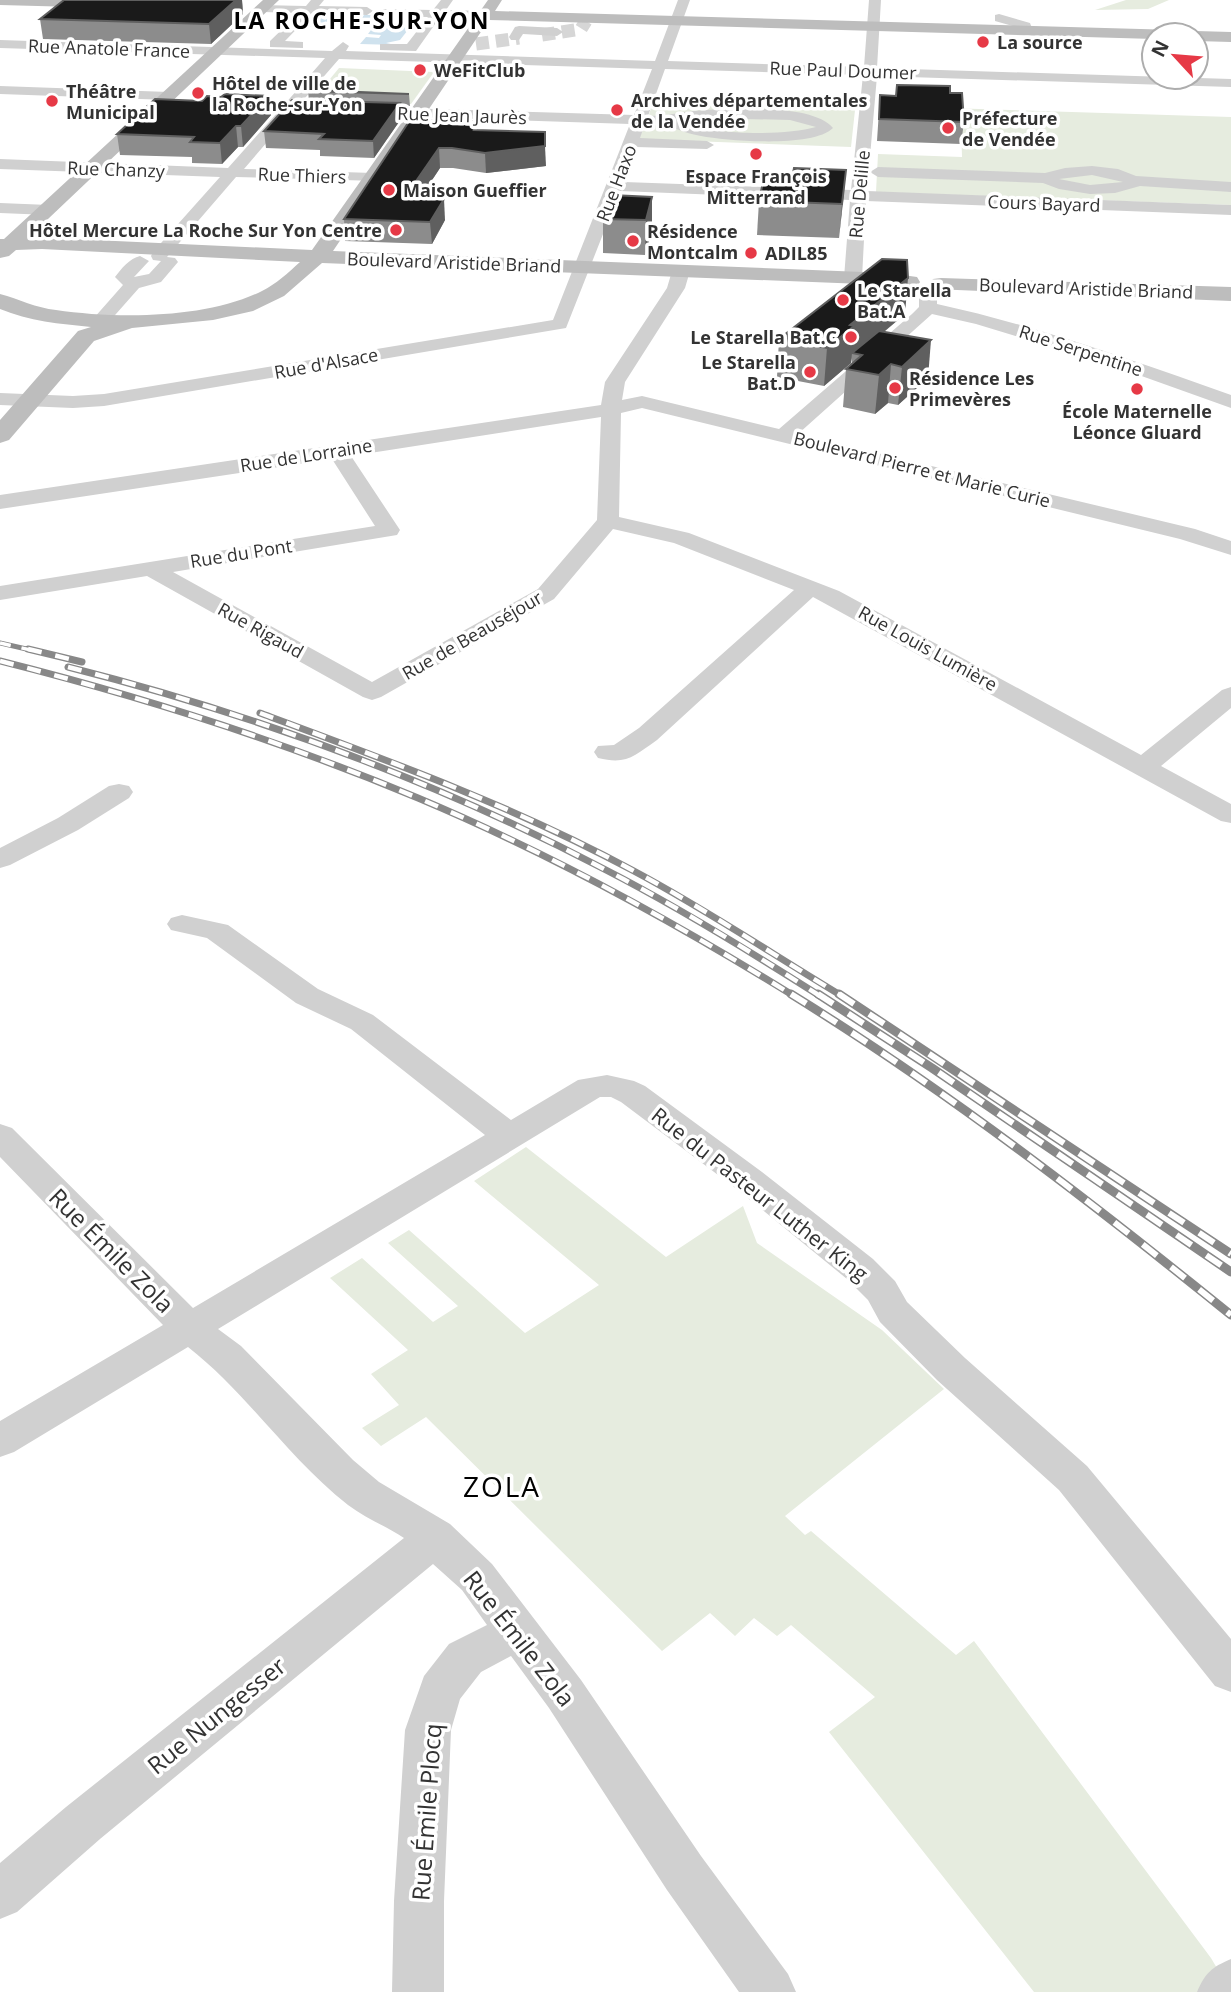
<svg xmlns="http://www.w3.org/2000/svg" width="1231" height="1992" font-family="'Open Sans',sans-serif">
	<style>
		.green { fill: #e6ecdf }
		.water { fill: #cfe2ee }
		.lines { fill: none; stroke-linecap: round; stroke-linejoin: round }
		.street-tunnel { stroke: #d6d6d6; stroke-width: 13; stroke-dasharray: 13 7; stroke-linecap: butt }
		.street { fill: #d0d0d0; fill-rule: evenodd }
		.secondary { fill: #bdbdbd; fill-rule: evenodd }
		.rail-far2-casing { stroke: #888; stroke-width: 5 }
		.rail-far1-casing { stroke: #888; stroke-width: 7 }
		.rail-casing { stroke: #888; stroke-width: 9 }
		.rail-far2 { stroke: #fff; stroke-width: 3.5; stroke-dasharray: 11; stroke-linecap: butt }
		.rail-far1 { stroke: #fff; stroke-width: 4.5; stroke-dasharray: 14; stroke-linecap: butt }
		.rail { stroke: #fff; stroke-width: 6; stroke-dasharray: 18; stroke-linecap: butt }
		.wall { fill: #8c8c8c }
		.shaded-wall { fill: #5f5f5f }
		.building { fill: #1a1a1a; stroke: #5f5f5f; stroke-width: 2 }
		.poi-dot { fill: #e63946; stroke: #fff; stroke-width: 2.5 }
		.labels { text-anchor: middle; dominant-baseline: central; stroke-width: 7; stroke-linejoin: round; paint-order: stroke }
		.far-poi-label { font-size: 18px; font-weight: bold; fill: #333; stroke: #fff; text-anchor: start }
		.far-street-label { font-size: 18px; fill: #333; stroke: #fff }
		.street-label { font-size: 21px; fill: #333; stroke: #fff }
		.far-district-label { font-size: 23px; font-weight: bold; letter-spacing: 2px; fill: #000; stroke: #fff }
		.near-street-label { font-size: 24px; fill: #333; stroke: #fff }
		.near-neighbourhood-label { font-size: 28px; letter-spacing: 2px; fill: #000; stroke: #fff }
	</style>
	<rect width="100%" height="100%" fill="#fff"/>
	<g class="green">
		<polygon points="1126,0 1169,0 1148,9 1095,10"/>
		<polygon points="339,68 434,72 411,104 312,101"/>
		<polygon points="653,104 855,110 851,147 639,139"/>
		<polygon points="948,108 1231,117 1231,205 876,192 878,154 962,157 961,125"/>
		<polygon points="526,1147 666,1257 743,1206 757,1243 882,1330 944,1389 785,1516 805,1535 811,1531 956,1655 974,1641 1211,1958 1231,1992 1034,1992 829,1732 875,1697 791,1625 777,1636 754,1618 735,1636 710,1613 662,1651 426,1417 381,1446 362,1428 399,1405 371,1374 408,1350 330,1278 362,1258 433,1322 458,1306 388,1243 409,1230 525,1333 599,1285 474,1181"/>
	</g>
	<g class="water">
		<polygon points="322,13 357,14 345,28 334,27 337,23 328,27 309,27"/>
		<polygon points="364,15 377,15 377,17 419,16 400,40 386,43 396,45 360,44 366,37 379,38 381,35 368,34 374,26 352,28"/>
	</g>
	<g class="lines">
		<g class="street-tunnel">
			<polyline points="542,35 581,29 586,21"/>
			<polyline points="476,44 519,38"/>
		</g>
		<g class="street">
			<polygon points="311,0 324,0 319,6 367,7 373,11 367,15 312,13 285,41 303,42 303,48 270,47 270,41 299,13 263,12 259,11 259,5 306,6"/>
			<polygon points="441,0 453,0 446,10 485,11 491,15 485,19 440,17 416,51 380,50 380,44 407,44 428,17 380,16 376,15 376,9 433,10"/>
			<path d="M678,0H690L668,61L864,67L869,0H881L877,68L1231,79V87L877,76L867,191L1231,205V215L866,201L862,278L853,283L844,278L850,200L620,191L566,328L104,406L73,408L0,405V393L73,396L104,394L553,320L630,124L292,113L244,169L373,173L378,175L381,178L378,181L236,177L167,257L175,258L178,262L161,282L139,288L108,323L102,324L93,319L123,285L115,277C121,269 130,258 140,256L149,261L134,277L149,274L161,261L153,260L151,256L153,252L220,177L0,169V159L228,168L277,113L227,111L222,110V104L284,105L325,58L0,48V40L332,51L343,42L349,46L346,51L655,61ZM339,59L652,69L634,115L299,105ZM665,69L863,75L851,190L624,182L636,147L707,149L714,145L707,141L640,138L645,124C651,125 660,123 666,125C677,129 688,134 701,136C729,141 813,148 833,128C814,104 736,108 707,110C686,111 669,116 648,116ZM704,118L790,120L816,127C784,136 714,135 683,123Z"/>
			<polygon points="999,14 1030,23 1033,31 1031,34 1023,34 1020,28 995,21 995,15"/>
			<polygon points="519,26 557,28 563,32 557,36 523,34 519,40 511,40 509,37 515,27"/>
			<polygon points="0,86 169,92 176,96 169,100 0,94"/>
			<path d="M1092,166L1118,169L1136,176L1231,182V192L1140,186L1115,193L1090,194L1059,189L1043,183L878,177L870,172L878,167L1045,173L1065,168ZM1092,175L1123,182L1090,185L1059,179Z"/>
			<polygon points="0,203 49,205 57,210 49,215 0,213"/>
			<path d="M681,266L690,271L685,288L625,382L622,400L642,396L779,429L912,314L919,307V292L928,287L937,292V304C1038,326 1134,361 1231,395V408L1108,364L976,324L932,314L798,434L1195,529L1231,541V555L1180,539L642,408L621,413L619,517L689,533L839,591L1141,755L1222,690L1231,687V708L1161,766L1231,804V823L1221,821L813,597L657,740C634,756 627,765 598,758L594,752L598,746L614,745L639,728L794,590L674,543L613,529L554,599L381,697L372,700L363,697L147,576L0,600V586L375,526L332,459L0,509V495L601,405L605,382L667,288L672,271ZM601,417L597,520L538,589L372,682L173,572L397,535L400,530L351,456Z"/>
			<polygon points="119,784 129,786 133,792 129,798 78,830 10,865 0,868 0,848 58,818 109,786"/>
			<path d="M182,915L228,925L318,989L373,1015L511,1120L578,1080L607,1075L634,1081L645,1086L762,1172L873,1259L895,1281L907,1302L965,1358L1087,1466L1231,1639V1692L1215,1686L1059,1490L937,1380L880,1322L868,1300L847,1279L738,1190L621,1102L611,1097H600L218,1329L241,1346L353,1460L379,1482L450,1524L492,1564L581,1680L701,1856L788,1974L796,1992H739L667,1890L549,1708L511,1656L481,1672L460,1699L451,1730L444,1901V1992H392L394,1901L405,1730L424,1676L449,1644L487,1625L462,1590L433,1564L100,1839L17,1912L0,1919V1863L66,1807L404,1538C386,1526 365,1518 348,1505C289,1459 247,1393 188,1347L14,1452L0,1457V1421L163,1325L0,1157V1124L12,1128L193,1308L485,1135L351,1029L296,1003L207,938L171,930L167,924L171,918Z"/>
			<path d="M1231,1959V1992H1197C1205,1973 1212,1967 1231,1959Z"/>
		</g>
		<g class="secondary">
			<polygon points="0,0 115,0 120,4 113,8 0,5"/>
			<path d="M263,0H279L29,237L312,250L488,0H502L495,11L1176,30L1184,35H1154V39L489,20L333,251L888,273L917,277L920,282L917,287L909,288L888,285L322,263L284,296L253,311L213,320L132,328L94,341L9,440L0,443V420L78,331L91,327C60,324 29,321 0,309V294C19,299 36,308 56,310C117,319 206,319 262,291C276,284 288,273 300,262L42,249L16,250L9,256L0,258V239H4Z"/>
			<polygon points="1196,31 1231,32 1231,42 1196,41 1196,35 1189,35"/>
			<polygon points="941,278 1231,287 1231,301 933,289 930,284 933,279"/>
		</g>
		<defs>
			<polyline id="rail-far2" points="0,643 35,651"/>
			<g id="rail-far1">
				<polyline points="28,649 82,662"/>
				<path d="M0,661C143,697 282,741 418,798C549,853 673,921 794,996"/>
				<path d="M68,667C254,714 436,781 606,870C680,908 751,952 820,996"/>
				<path d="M260,713C387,760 513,806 632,870C704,908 772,954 842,996"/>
			</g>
			<g id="rail">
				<path d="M791,994C945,1089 1090,1201 1231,1315"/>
				<polyline points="818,994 932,1068 1231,1272"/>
				<polyline points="839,994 1231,1254"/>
			</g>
		</defs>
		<use href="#rail-far2" class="rail-far2-casing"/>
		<use href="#rail-far1" class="rail-far1-casing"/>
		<use href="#rail" class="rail-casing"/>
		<use href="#rail-far2" class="rail-far2"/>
		<use href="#rail-far1" class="rail-far1"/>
		<use href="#rail" class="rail"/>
	</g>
	<g class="wall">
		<polygon points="64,0 259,0 242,0 243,14 211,44 43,39 40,19"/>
		<polygon points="308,91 409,94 410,106 400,105 401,119 374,158 320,156 320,150 266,148 264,131 309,101"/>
		<polygon points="950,93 964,122 961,144 877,141 880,95 896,96"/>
		<polygon points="271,115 243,147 238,147 222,164 192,163 192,157 120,155 117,134"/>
		<polygon points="410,120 479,130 546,166 486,173 453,168 440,168 420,198 445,220 432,244 345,241 344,219"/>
		<polygon points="846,170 839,238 757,235 759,201 792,178"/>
		<polygon points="652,197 652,230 645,255 603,253 603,219"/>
		<polygon points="905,314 884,332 928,378 898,405 888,403 875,414 843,407 846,369 852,364 852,358 851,363 824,386 777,377 779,339"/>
	</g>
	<g class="shaded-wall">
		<polygon points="236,0 242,0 243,14 211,44 209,24"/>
		<polygon points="269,96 271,115 243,147 241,126"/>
		<polygon points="400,103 401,119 374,158 373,141"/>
		<polygon points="236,126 238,147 222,164 220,143"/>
		<polygon points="545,146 546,166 486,173 485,153"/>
		<polygon points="439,148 440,168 407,218 405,197"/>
		<polygon points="846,170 843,202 839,238 842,204"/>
		<polygon points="652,197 652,230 645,255 646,220"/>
		<polygon points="444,199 445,220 432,244 430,222"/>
		<polygon points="908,278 905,314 857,354 852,353 851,363 824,386 827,348 850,325"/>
		<polygon points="931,340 928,378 898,405 902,367"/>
		<polygon points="891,364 888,403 875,414 879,375"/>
	</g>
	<g class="building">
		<polygon points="64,0 236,0 209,24 40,19"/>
		<polygon points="897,85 950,86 950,93 962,93 964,122 879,119 880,95 896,96"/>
		<polygon points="310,90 409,94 308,91"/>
		<polygon points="225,94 269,96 241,126 236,126 220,143 190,142 194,137 117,134 155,99 202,101 207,96 221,97"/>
		<polygon points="292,100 400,103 373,141 319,139 324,134 264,131"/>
		<polygon points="410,120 479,122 474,130 545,132 545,146 485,153 452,148 439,148 405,197 444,199 430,222 344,219"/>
		<polygon points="794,168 846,170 842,204 759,201 764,177 792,178"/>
		<polygon points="611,195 652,197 646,220 603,219"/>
		<polygon points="882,259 907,260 908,278 850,325 854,326 827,348 779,339"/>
		<polygon points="879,331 931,340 902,367 891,364 879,375 846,369 862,355 852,353"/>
	</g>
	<g class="poi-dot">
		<circle cx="983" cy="42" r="7"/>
		<circle cx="420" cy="70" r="7"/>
		<circle cx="198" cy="93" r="7"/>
		<circle cx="52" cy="101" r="7"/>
		<circle cx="617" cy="110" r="7"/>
		<circle cx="948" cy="128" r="7"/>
		<circle cx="756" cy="154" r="7"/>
		<circle cx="389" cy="190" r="7"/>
		<circle cx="396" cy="230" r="7"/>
		<circle cx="633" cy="241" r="7"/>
		<circle cx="751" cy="253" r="7"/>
		<circle cx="843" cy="300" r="7"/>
		<circle cx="851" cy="337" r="7"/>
		<circle cx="810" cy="372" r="7"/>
		<circle cx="895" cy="388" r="7"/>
		<circle cx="1137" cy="389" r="7"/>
	</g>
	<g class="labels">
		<g class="far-poi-label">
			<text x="997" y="42">La source</text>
			<text x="434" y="70">WeFitClub</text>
			<text x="212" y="83">Hôtel de ville de<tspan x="212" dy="21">la Roche-sur-Yon</tspan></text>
			<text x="66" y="91">Théâtre<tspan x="66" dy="21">Municipal</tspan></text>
			<text x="631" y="100">Archives départementales<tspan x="631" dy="21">de la Vendée</tspan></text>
			<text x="962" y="118">Préfecture<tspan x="962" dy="21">de Vendée</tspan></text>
			<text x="756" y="176" text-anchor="middle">Espace François<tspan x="756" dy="21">Mitterrand</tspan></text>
			<text x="403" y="190">Maison Gueffier</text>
			<text x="382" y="230" text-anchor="end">Hôtel Mercure La Roche Sur Yon Centre</text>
			<text x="647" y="231">Résidence<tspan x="647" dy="21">Montcalm</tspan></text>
			<text x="765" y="253">ADIL85</text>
			<text x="857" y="290">Le Starella<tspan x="857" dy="21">Bat.A</tspan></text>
			<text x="837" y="337" text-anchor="end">Le Starella Bat.C</text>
			<text x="796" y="362" text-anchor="end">Le Starella<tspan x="796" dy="21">Bat.D</tspan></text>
			<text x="909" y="378">Résidence Les<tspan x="909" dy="21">Primevères</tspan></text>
			<text x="1137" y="411" text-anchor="middle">École Maternelle<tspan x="1137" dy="21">Léonce Gluard</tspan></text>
		</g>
		<g class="far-street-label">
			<text transform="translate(109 48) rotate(2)">Rue Anatole France</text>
			<text transform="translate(843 70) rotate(2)">Rue Paul Doumer</text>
			<text transform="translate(462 115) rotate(2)">Rue Jean Jaurès</text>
			<text transform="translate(116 169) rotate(2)">Rue Chanzy</text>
			<text transform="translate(302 175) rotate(2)">Rue Thiers</text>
			<text transform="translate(616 183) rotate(-69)">Rue Haxo</text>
			<text transform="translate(859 194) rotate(-85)">Rue Delille</text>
			<text transform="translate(1044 203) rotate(2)">Cours Bayard</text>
			<text transform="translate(454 262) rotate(2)">Boulevard Aristide Briand</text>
			<text transform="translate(1086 288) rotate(2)">Boulevard Aristide Briand</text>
			<text transform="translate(1081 350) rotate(18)">Rue Serpentine</text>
			<text transform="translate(326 363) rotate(-10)">Rue d'Alsace</text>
			<text transform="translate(306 455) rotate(-9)">Rue de Lorraine</text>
			<text transform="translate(922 469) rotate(14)">Boulevard Pierre et Marie Curie</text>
			<text transform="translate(241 553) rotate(-9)">Rue du Pont</text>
			<text transform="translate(261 630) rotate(29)">Rue Rigaud</text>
			<text transform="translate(472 635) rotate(-30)">Rue de Beauséjour</text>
			<text transform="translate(928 648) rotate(29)">Rue Louis Lumière</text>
		</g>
		<g class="street-label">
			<text transform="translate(760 1194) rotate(38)">Rue du Pasteur Luther King</text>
		</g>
		<g class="far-district-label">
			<text x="362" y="20">LA ROCHE-SUR-YON</text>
		</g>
		<g class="near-street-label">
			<text transform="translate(112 1250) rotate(45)">Rue Émile Zola</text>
			<text transform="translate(520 1638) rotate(52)">Rue Émile Zola</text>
			<text transform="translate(216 1715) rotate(-39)">Rue Nungesser</text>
			<text transform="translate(426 1812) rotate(-86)">Rue Émile Plocq</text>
		</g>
		<g class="near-neighbourhood-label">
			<text x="502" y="1486">ZOLA</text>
		</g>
	</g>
	<g transform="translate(1175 56) rotate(296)"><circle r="33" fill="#ffffff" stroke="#adadad" stroke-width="2"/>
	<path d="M0-5L12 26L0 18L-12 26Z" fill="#e63946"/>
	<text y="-10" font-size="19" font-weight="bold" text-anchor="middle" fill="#333333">N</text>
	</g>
</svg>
